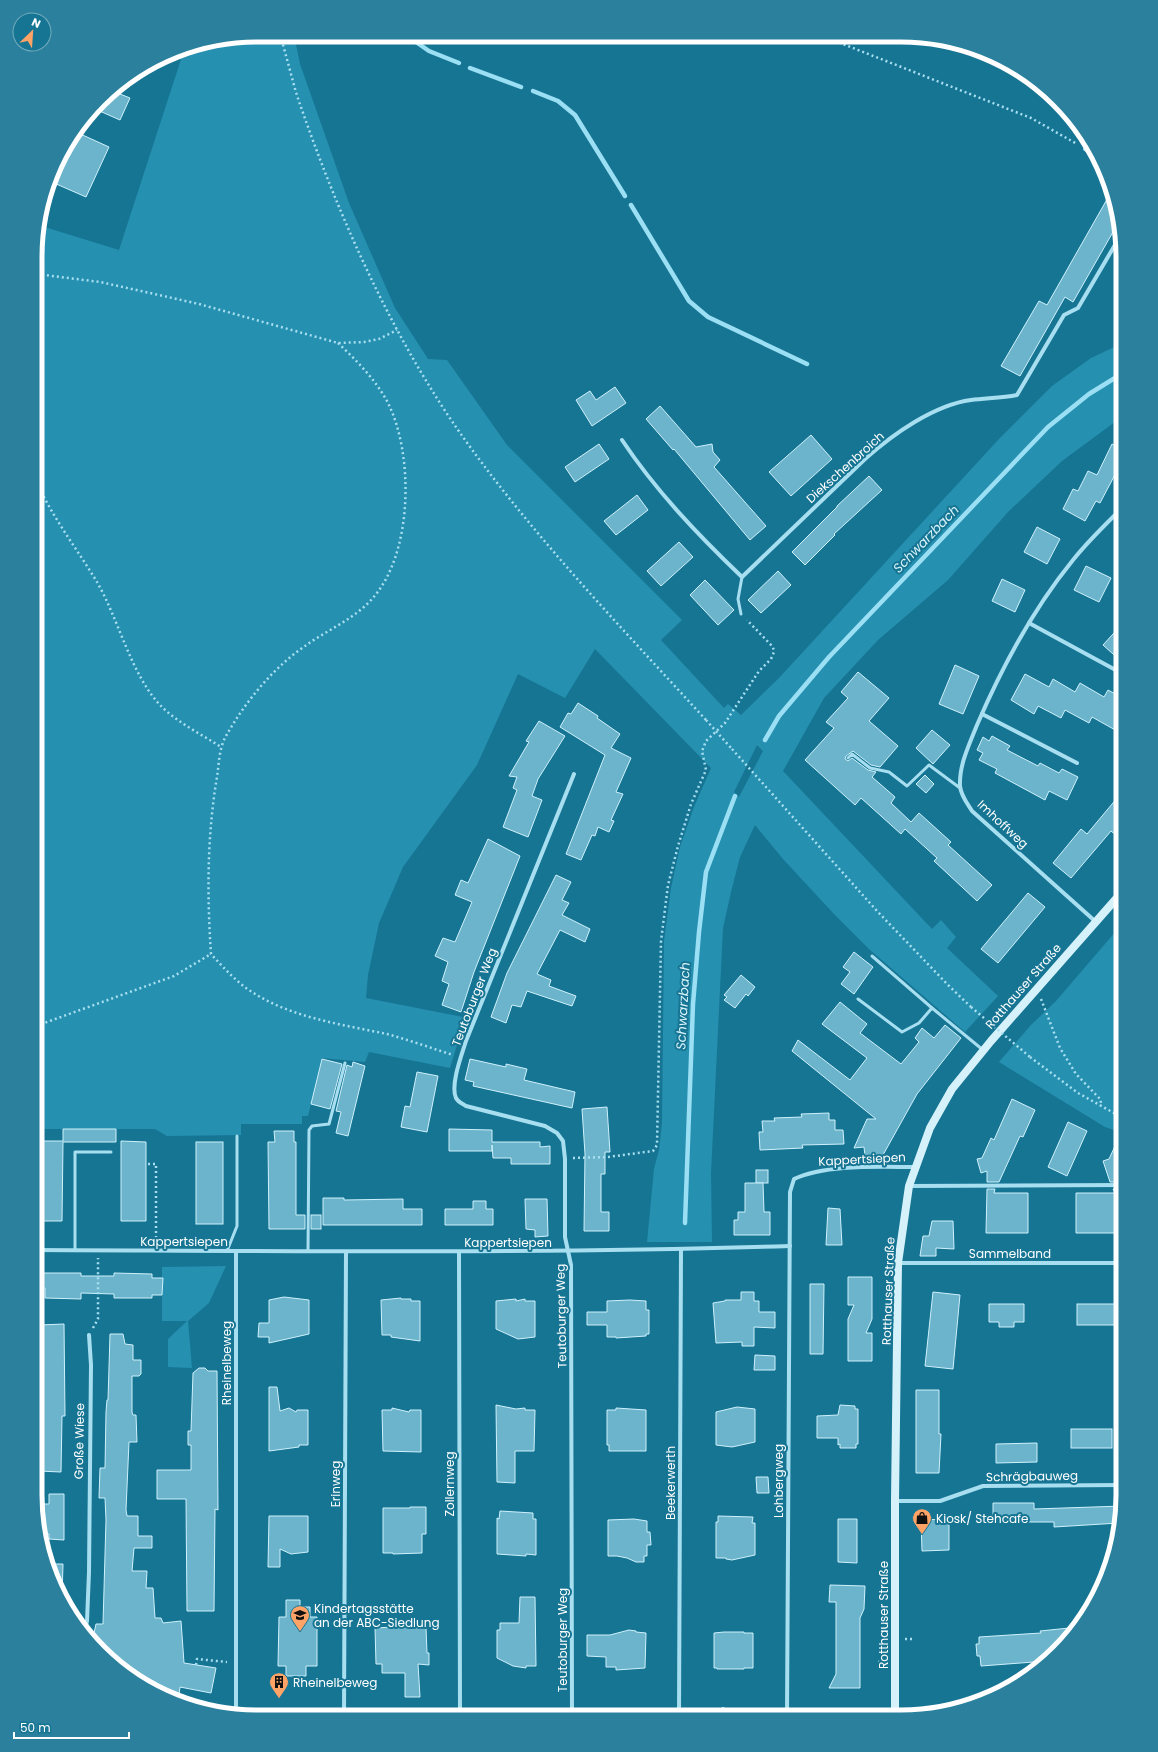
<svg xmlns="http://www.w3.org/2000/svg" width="1158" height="1752" font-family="Poppins,sans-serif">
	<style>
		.green { fill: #2690b0; fill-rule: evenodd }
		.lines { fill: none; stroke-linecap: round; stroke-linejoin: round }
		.stream { stroke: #9adff3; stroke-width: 4.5 }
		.building { fill: #6bb4cb; stroke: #cef1fc }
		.path { stroke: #a7dff1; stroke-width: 2.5; stroke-dasharray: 2 3; stroke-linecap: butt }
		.service { stroke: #a7dff1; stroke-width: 3 }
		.minor { stroke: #a7dff1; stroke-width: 4 }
		.secondary { stroke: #d5f2fb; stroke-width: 8 }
		.path-bridge { stroke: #a7dff1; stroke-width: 2.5; stroke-dasharray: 2 3; stroke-linecap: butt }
		.labels { text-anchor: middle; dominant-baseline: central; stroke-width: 4; stroke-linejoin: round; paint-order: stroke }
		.street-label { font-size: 12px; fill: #fff; stroke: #177594 }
		.poi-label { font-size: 12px; fill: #fff; stroke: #177594; text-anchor: start }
		.water-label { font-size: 13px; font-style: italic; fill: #d9f4fb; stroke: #177594 }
		.rim { fill: none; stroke: #fff; stroke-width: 5 }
	</style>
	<rect width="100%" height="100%" fill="#177594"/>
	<g class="green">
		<path d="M257,35H294L300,64L349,203L395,308L428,359L447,360L507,445L682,620L661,640L724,708L728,704L741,715L779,678L999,439L1052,386L1091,358L1123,343V416L1062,461L1008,512L948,580L878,640L824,698L783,771L932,929L941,920L956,937L947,948L998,996L965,1032L869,949L834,914L783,859L755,825L740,857L731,892L723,928L711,1173L712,1242H647L654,1169L659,1150L662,1123L664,941L671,888L680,847L694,807L711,768L595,649L565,698L518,674L477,765L403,867L379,923L368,975L366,998L468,1018L457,1045L450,1068L369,1052L365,1062L322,1058L308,1116H302V1124H241V1135L167,1136L155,1129H36L37,228L38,225L119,250L185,47ZM757,745L763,751L739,797L734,792Z"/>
		<polygon points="1123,923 1123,1133 1105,1127 999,1062 1031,1025 1056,1001"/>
		<polygon points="226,1266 209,1303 188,1321 192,1368 168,1367 168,1339 187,1321 162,1321 162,1267"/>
	</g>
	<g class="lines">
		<g class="stream">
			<polyline points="406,35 429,51 459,63"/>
			<polyline points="470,68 521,87"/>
			<polyline points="533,91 558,101 575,115 625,196"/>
			<polyline points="631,205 689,301 708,317 807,364"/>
			<polyline points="765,740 779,716 829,657 1048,427 1089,394 1123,373"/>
			<polyline points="685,1223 693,1004 699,932 706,872 735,796"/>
		</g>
	</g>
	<g class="building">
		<polygon points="110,90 130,98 120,120 95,109"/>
		<polygon points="76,132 109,147 86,197 54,183"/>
		<polygon points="1110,194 1117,225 1073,302 1065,297 1020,376 1001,366 1039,301 1047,305"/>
		<polygon points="615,387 626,403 592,426 576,400 590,391 596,400"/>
		<polygon points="660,406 696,447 712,444 713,452 720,460 714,467 766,526 750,540 674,449 673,450 646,419"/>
		<polygon points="811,435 832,459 791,496 769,472"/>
		<polygon points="599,444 609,459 575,482 565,467"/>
		<polygon points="1112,444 1123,449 1123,471 1118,469 1100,503 1096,501 1085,521 1063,509 1073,489 1078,491 1088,471 1097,475"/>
		<polygon points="869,476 882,490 834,534 835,535 805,565 792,552 837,507 837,506"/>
		<polygon points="637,495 648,510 616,535 604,521"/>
		<polygon points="1037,527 1060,539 1047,564 1024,552"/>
		<polygon points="679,542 693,557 661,586 647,571"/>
		<polygon points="1086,566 1111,578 1099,602 1074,590"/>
		<polygon points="778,571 791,585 761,613 748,600"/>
		<polygon points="1002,579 1025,590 1015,612 992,601"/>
		<polygon points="705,580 734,610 718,625 690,595"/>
		<polygon points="1123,623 1123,663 1103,645"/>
		<polygon points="955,665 979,676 963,714 939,704"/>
		<polygon points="858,672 889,698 869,721 898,746 880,767 871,765 853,751 846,756 845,759 848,761 852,758 868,770 876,772 872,777 895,797 891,803 911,822 919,813 951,842 948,845 992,885 977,901 934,861 937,858 905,829 901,834 861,798 855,805 805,760 834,728 826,722 848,698 841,692"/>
		<polygon points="1025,674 1049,687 1053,679 1075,692 1080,683 1104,697 1108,690 1123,698 1123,719 1117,731 1092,717 1089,723 1065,710 1061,718 1038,706 1034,714 1011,700"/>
		<polygon points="578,703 598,716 597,718 620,734 611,748 631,758 616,792 623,794 611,820 614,821 609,832 598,827 595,836 592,835 581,860 566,854 605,755 560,727 568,713 571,714"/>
		<polygon points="539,721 565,736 538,779 532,796 542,800 528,837 503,827 517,790 513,788 517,777 509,776 529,742 526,741"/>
		<polygon points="932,730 950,745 933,764 916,748"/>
		<polygon points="992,736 1010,746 1007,750 1038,766 1040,763 1059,773 1062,769 1078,777 1067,800 1049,791 1045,800 995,773 997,769 979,760 983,753 977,750 983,737 989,741"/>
		<polygon points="925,775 934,784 926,793 916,784"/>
		<polygon points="1123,791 1123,841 1111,831 1071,878 1053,863 1081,829 1087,834"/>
		<polygon points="488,839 520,856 474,972 461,1012 442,1005 449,984 442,981 448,962 435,956 443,938 455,942 472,902 455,895 461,880 468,883"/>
		<polygon points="556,875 571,882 562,900 569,903 562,915 590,929 585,942 560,930 537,974 551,980 549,986 576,996 572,1006 527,991 521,1007 512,1005 506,1023 491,1017 507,973"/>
		<polygon points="1028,893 1045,907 998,963 981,949"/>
		<polygon points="854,952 873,967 854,994 841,984 850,972 843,967"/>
		<polygon points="741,975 755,987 748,996 746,994 735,1008 724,1000 727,997 724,995"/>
		<polygon points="840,1002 867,1024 860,1033 901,1064 919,1042 915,1038 922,1028 934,1038 945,1025 961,1038 917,1094 883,1155 865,1156 864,1147 854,1148 867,1119 876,1119 792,1051 798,1040 850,1080 867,1058 822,1024"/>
		<polygon points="322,1059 342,1064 330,1109 311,1104"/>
		<polygon points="470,1059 506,1067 506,1064 527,1069 524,1080 575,1092 572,1108 473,1086 474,1082 465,1080"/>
		<polygon points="353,1062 365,1066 348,1136 336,1133 341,1112 336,1111 347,1065 352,1067"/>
		<polygon points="417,1072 438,1076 427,1132 401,1127 405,1106 410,1107"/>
		<polygon points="1012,1099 1035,1110 1023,1137 1020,1136 999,1182 987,1182 987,1171 981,1173 977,1159 982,1158 991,1138 994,1140"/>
		<polygon points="607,1107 610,1152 605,1152 605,1174 601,1174 601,1212 609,1212 609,1231 584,1231 585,1154 582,1109"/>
		<polygon points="829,1113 829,1120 835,1120 835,1130 843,1130 844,1144 802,1145 803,1148 760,1150 759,1132 763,1132 762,1121 775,1121 774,1118 802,1117 801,1114"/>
		<polygon points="1068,1122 1087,1131 1067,1176 1048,1167"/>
		<polygon points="63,1129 116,1129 116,1142 63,1142 62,1221 37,1221 37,1141 63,1141"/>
		<polygon points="449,1129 492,1130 492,1142 540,1142 540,1147 550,1146 550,1164 511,1164 511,1158 493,1158 492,1145 492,1151 449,1151"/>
		<polygon points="1123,1129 1123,1176 1118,1174 1118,1182 1110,1182 1103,1161 1109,1159"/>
		<polygon points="274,1131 294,1131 294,1142 296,1142 296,1215 305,1215 305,1229 269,1229 268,1142 275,1142"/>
		<polygon points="121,1141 146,1142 146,1221 121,1221"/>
		<rect x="196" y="1142" width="27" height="82"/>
		<rect x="756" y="1170" width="12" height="13"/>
		<polygon points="745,1183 763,1183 764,1212 770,1212 770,1235 734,1235 734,1220 738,1220 738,1212 745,1212"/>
		<polygon points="987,1189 995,1189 994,1193 1028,1193 1028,1233 986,1233"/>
		<polygon points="1113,1189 1118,1189 1118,1233 1076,1233 1076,1193 1115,1193"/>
		<polygon points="323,1198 344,1198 344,1200 403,1199 403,1209 422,1209 422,1225 323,1225"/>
		<polygon points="525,1199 547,1199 548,1236 535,1237 535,1230 526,1229"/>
		<polygon points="473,1201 486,1201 486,1209 493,1209 493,1225 445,1225 445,1209 473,1209"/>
		<polygon points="828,1208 840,1209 842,1245 826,1245"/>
		<rect x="311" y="1215" width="10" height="14"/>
		<polygon points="932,1221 953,1221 954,1249 936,1248 936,1256 920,1256 923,1236 929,1236"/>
		<polygon points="35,1273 81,1273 81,1276 114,1276 114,1273 152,1274 152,1278 163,1278 162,1295 152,1295 152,1298 114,1298 114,1294 81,1293 81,1299 45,1298 45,1288 35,1288"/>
		<polygon points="848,1277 872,1277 872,1319 866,1333 872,1333 872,1361 848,1361 848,1319 854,1305 848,1305"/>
		<polygon points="810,1284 824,1284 823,1354 810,1354"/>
		<polygon points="741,1292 754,1292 754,1301 759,1301 759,1312 775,1312 775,1328 754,1327 754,1346 742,1346 742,1342 716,1343 713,1303 725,1301 725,1300 741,1300"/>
		<polygon points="933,1292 960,1295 953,1369 925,1366"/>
		<polygon points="284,1297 309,1300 309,1334 269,1343 269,1337 258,1337 259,1323 269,1323 269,1300"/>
		<polygon points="401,1298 401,1299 411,1299 411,1301 420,1301 420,1341 391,1337 391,1335 382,1335 381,1300"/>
		<polygon points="516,1299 516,1301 525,1299 525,1301 535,1301 535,1337 518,1339 496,1329 496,1301"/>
		<polygon points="630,1300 646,1301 646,1310 649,1310 649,1334 646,1334 646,1336 616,1338 616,1337 607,1337 607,1325 587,1325 587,1312 607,1312 607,1301"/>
		<polygon points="989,1304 1024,1304 1024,1322 1014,1322 1014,1327 999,1327 999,1322 989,1322"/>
		<rect x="1077" y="1304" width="41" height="21"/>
		<polygon points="64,1324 65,1416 62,1416 61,1472 38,1471 39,1447 36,1447 36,1433 39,1433 39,1398 35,1396 35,1342 39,1342 39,1325"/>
		<polygon points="110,1334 123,1334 125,1344 133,1345 133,1360 141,1360 141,1374 139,1376 132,1376 132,1412 133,1415 136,1415 137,1442 129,1442 126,1510 127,1516 138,1516 138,1536 152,1536 152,1548 134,1548 132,1571 147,1571 146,1588 153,1588 155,1618 161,1618 163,1623 181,1621 184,1663 216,1668 211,1693 180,1687 179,1695 156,1691 122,1671 92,1642 96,1624 103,1624 106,1520 105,1498 99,1498 100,1468 105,1468 106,1412 107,1400 108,1400"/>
		<polygon points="755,1355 775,1356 775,1370 754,1370"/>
		<polygon points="199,1368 205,1368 208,1371 217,1371 218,1510 215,1509 214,1611 187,1611 186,1499 157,1499 157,1470 191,1470 191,1445 188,1445 188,1431 191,1431 193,1373"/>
		<polygon points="269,1387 277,1387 280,1411 289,1408 296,1412 297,1410 308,1410 308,1445 299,1445 299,1447 269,1451"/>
		<polygon points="916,1390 939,1390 939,1434 941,1434 939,1473 916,1473"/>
		<polygon points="496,1405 516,1409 525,1408 525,1410 535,1410 534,1451 515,1451 515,1483 497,1482"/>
		<polygon points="840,1405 855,1406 855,1409 858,1409 858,1444 856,1444 856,1448 840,1448 840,1444 838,1445 838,1438 817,1438 817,1416 838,1415"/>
		<polygon points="737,1407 755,1409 755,1442 732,1447 716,1445 716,1412"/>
		<polygon points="392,1408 409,1412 410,1410 421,1410 421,1452 383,1451 382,1410 392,1410"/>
		<polygon points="616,1408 646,1410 646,1451 609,1451 609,1445 607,1445 607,1410 616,1410"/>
		<rect x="1071" y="1429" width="41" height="19"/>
		<polygon points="1037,1443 1037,1462 996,1463 996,1444"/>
		<polygon points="756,1477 768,1477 769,1493 757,1493"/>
		<polygon points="49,1494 64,1494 64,1540 49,1539 49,1534 43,1534 40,1523 41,1504 49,1504"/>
		<polygon points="993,1503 1034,1503 1034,1509 1123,1506 1123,1510 1119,1523 1054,1527 1054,1522 993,1522"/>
		<polygon points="410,1507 426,1507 426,1534 422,1534 422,1553 393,1554 393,1553 383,1553 383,1508 410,1508"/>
		<polygon points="500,1511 533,1513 533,1519 536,1519 536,1555 526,1554 526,1556 497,1554 497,1518 499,1519"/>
		<polygon points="269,1516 308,1516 308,1552 291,1554 280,1549 280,1567 268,1567"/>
		<polygon points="718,1516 753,1517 752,1523 755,1523 755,1555 732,1560 726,1559 726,1558 716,1558 716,1522 718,1522"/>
		<polygon points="634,1519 647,1521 647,1532 650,1532 651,1545 647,1545 647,1556 644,1556 644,1562 636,1562 627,1558 617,1556 608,1556 608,1520"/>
		<polygon points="838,1519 857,1519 857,1563 838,1562"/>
		<polygon points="949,1519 949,1550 922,1551 921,1520"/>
		<polygon points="49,1564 63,1564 62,1598 52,1580"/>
		<polygon points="830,1585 865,1586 864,1609 860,1618 860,1688 829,1688 836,1674 836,1602 829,1602"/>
		<polygon points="520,1597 535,1597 536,1666 526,1666 526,1668 513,1666 497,1658 497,1630 500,1630 500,1623 519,1623"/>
		<polygon points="286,1600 300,1600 300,1607 310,1607 310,1617 317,1617 317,1666 306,1666 306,1676 286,1676 286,1666 278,1666 279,1617 286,1617"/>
		<polygon points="412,1626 412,1628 426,1628 427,1653 429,1653 429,1665 418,1664 420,1697 405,1697 405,1673 382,1673 382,1664 376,1664 375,1628"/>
		<polygon points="1079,1627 1047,1661 981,1666 980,1656 977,1656 976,1644 979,1644 979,1637 1041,1633 1040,1631"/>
		<polygon points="629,1630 636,1631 636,1632 646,1633 645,1668 616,1670 616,1667 606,1667 606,1657 587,1656 587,1635 610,1635"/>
		<polygon points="724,1632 744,1632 744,1633 753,1633 753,1668 744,1668 744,1669 717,1669 717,1668 714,1668 714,1633"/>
	</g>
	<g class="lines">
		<g class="path">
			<path d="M280,35C288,60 293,86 302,110C340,219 392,335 458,430C531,534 620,626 706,720"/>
			<polyline points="825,37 1031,118 1077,144"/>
			<polyline points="37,274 100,282 150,293 199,304 338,343 364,342 379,339 397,330"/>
			<path d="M338,343C357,361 376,380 388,403C414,455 413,554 372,599C353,620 327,630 305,646C273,668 245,702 226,736C219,748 219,764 217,777C207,836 207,895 211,954C222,966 233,978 246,988C287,1017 339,1024 387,1034C409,1040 431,1048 453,1055"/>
			<path d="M37,483C53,518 77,549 97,582C119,620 131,675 161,706C178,723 201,734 221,747"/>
			<polyline points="732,749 877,911 948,985 971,1007"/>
			<polyline points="1041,999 1060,1048 1076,1074 1101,1100 1100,1106"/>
			<polyline points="36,1026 174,976 211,954"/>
			<polyline points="1030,1057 1078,1093 1123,1118"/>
			<polyline points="573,1158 608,1157 653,1151 657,1145 661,941 668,885 678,846 691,804 706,770 702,751 706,741 725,723 759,671 771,659 774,652 773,647 747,620"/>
			<polyline points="148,1164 156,1164 156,1243"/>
			<polyline points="93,1328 98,1319 98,1258"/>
			<polyline points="905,1639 912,1639"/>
			<polyline points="878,1662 885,1662"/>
			<polyline points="196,1665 197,1659 227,1662"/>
			<polyline points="723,1707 723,1717"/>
		</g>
		<g class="service">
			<polyline points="741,614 738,599 742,577"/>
			<polyline points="848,758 852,754 870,768 889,772 907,786 929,765 960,788"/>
			<polyline points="872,956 932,1008"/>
			<polyline points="858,999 902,1032 919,1023 932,1008 983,1050"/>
			<polyline points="75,1250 75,1152 111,1152"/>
			<polyline points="227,1251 237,1226 237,1136"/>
			<polyline points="308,1251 309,1130 312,1126 329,1124 345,1063"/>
		</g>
		<g class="minor">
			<polyline points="1085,149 1097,156"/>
			<path d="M622,440C656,491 698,535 742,577L865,459C893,434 934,405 971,400C987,398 1002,398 1017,395L1064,315L1078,308L1119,238"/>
			<polyline points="1029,623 1123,674"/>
			<polyline points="982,714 1077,763"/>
			<path d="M1096,922L972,811C967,803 961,796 960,786C959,765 969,745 977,725C1002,667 1033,609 1073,560C1088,541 1106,524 1123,507"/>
			<polyline points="909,1186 1123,1185"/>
			<path d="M35,1250C287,1251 538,1254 790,1246"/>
			<polyline points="459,1252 460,1716"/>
			<polyline points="898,1263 1123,1263"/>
			<polyline points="895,1501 940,1501 983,1486 1123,1485"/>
			<polyline points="84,1634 87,1621 89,1572 91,1365 89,1335"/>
			<polyline points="236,1715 236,1251"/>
			<polyline points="344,1715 346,1252"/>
			<path d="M572,1716L571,1265L565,1237V1159L563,1141L557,1133L545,1126L466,1106C463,1104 458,1102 456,1098C450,1085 462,1054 466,1041L574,774"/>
			<polyline points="679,1716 681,1250"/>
			<path d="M787,1717L790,1192L794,1179C826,1164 879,1167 915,1167"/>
			<polyline points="899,1717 911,1715"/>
		</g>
		<polyline class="secondary" points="895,1717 895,1501 898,1263 909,1186 930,1128 952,1089 991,1041 1123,891"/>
		<g class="path-bridge">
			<polyline points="706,720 732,749"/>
			<polyline points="971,1007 1030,1057"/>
		</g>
	</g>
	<defs>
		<symbol id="shop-pin" viewBox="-11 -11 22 30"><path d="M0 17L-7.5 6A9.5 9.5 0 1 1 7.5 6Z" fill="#ffa367" stroke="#177594"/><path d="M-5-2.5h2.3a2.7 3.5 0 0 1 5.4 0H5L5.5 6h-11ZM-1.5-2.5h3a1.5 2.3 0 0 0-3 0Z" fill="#111"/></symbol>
		<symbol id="school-pin" viewBox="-11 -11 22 30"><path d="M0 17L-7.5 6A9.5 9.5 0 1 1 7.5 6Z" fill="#ffa367" stroke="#177594"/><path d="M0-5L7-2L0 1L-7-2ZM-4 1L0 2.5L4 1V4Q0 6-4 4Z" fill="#111"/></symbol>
		<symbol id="building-pin" viewBox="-11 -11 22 30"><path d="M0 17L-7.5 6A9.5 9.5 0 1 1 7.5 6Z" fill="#ffa367" stroke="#177594"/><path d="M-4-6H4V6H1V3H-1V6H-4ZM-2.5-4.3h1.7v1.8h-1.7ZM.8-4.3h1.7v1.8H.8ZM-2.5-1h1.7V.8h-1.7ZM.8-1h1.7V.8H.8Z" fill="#111"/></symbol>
	</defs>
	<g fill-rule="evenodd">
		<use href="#shop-pin" x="911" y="1507" width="22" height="30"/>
		<use href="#school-pin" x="289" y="1604" width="22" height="30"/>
		<use href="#building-pin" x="268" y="1671" width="22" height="30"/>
	</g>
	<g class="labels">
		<g class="street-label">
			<text transform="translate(845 467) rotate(-42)">Diekschenbroich</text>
			<text transform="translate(1003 824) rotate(43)">Imhoffweg</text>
			<text transform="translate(1023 986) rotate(-49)">Rotthauser Straße</text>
			<text transform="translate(474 997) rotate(-69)">Teutoburger Weg</text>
			<text transform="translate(862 1159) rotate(-3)">Kappertsiepen</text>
			<text x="184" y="1241">Kappertsiepen</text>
			<text x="508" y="1242">Kappertsiepen</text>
			<text x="1010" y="1253">Sammelband</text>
			<text transform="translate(888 1291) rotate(-88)">Rotthauser Straße</text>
			<text transform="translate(561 1316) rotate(-91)">Teutoburger Weg</text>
			<text transform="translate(226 1363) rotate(-90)">Rheinelbeweg</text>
			<text transform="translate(79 1441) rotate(-89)">Große Wiese</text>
			<text transform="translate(1032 1476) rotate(-1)">Schrägbauweg</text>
			<text transform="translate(778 1481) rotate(-90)">Lohbergweg</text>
			<text transform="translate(670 1483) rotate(-90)">Beekerwerth</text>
			<text transform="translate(335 1484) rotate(-90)">Erinweg</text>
			<text transform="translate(449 1484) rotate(-90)">Zollernweg</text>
			<text transform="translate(883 1615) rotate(-90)">Rotthauser Straße</text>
			<text transform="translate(562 1640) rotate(-90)">Teutoburger Weg</text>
		</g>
		<g class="poi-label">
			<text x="936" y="1518">Kiosk/ Stehcafe</text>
			<text x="314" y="1608">Kindertagsstätte<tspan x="314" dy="14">an der ABC-Siedlung</tspan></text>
			<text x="293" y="1682">Rheinelbeweg</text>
		</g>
		<g class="water-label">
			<text transform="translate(926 539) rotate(-46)">Schwarzbach</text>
			<text transform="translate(683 1006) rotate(-87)">Schwarzbach</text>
		</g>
	</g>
	<path d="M0 0H1158V1752H0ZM257 42H901A215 215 0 0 1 1116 257V1495A215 215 0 0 1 901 1710H257A215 215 0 0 1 42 1495V257A215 215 0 0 1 257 42Z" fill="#2a809d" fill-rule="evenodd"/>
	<path class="rim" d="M257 42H901A215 215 0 0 1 1116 257V1495A215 215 0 0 1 901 1710H257A215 215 0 0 1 42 1495V257A215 215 0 0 1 257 42Z"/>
	<g transform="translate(32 32) rotate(25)"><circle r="19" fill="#177594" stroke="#74acbf"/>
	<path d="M0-3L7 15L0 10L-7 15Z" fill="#ffa367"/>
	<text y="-6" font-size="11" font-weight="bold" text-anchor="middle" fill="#ffffff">N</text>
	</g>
	<path d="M14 1732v6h115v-6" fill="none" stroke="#ffffff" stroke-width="2"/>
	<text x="20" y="1732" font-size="12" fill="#ffffff" stroke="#177594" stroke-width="3" paint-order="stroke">50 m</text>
</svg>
